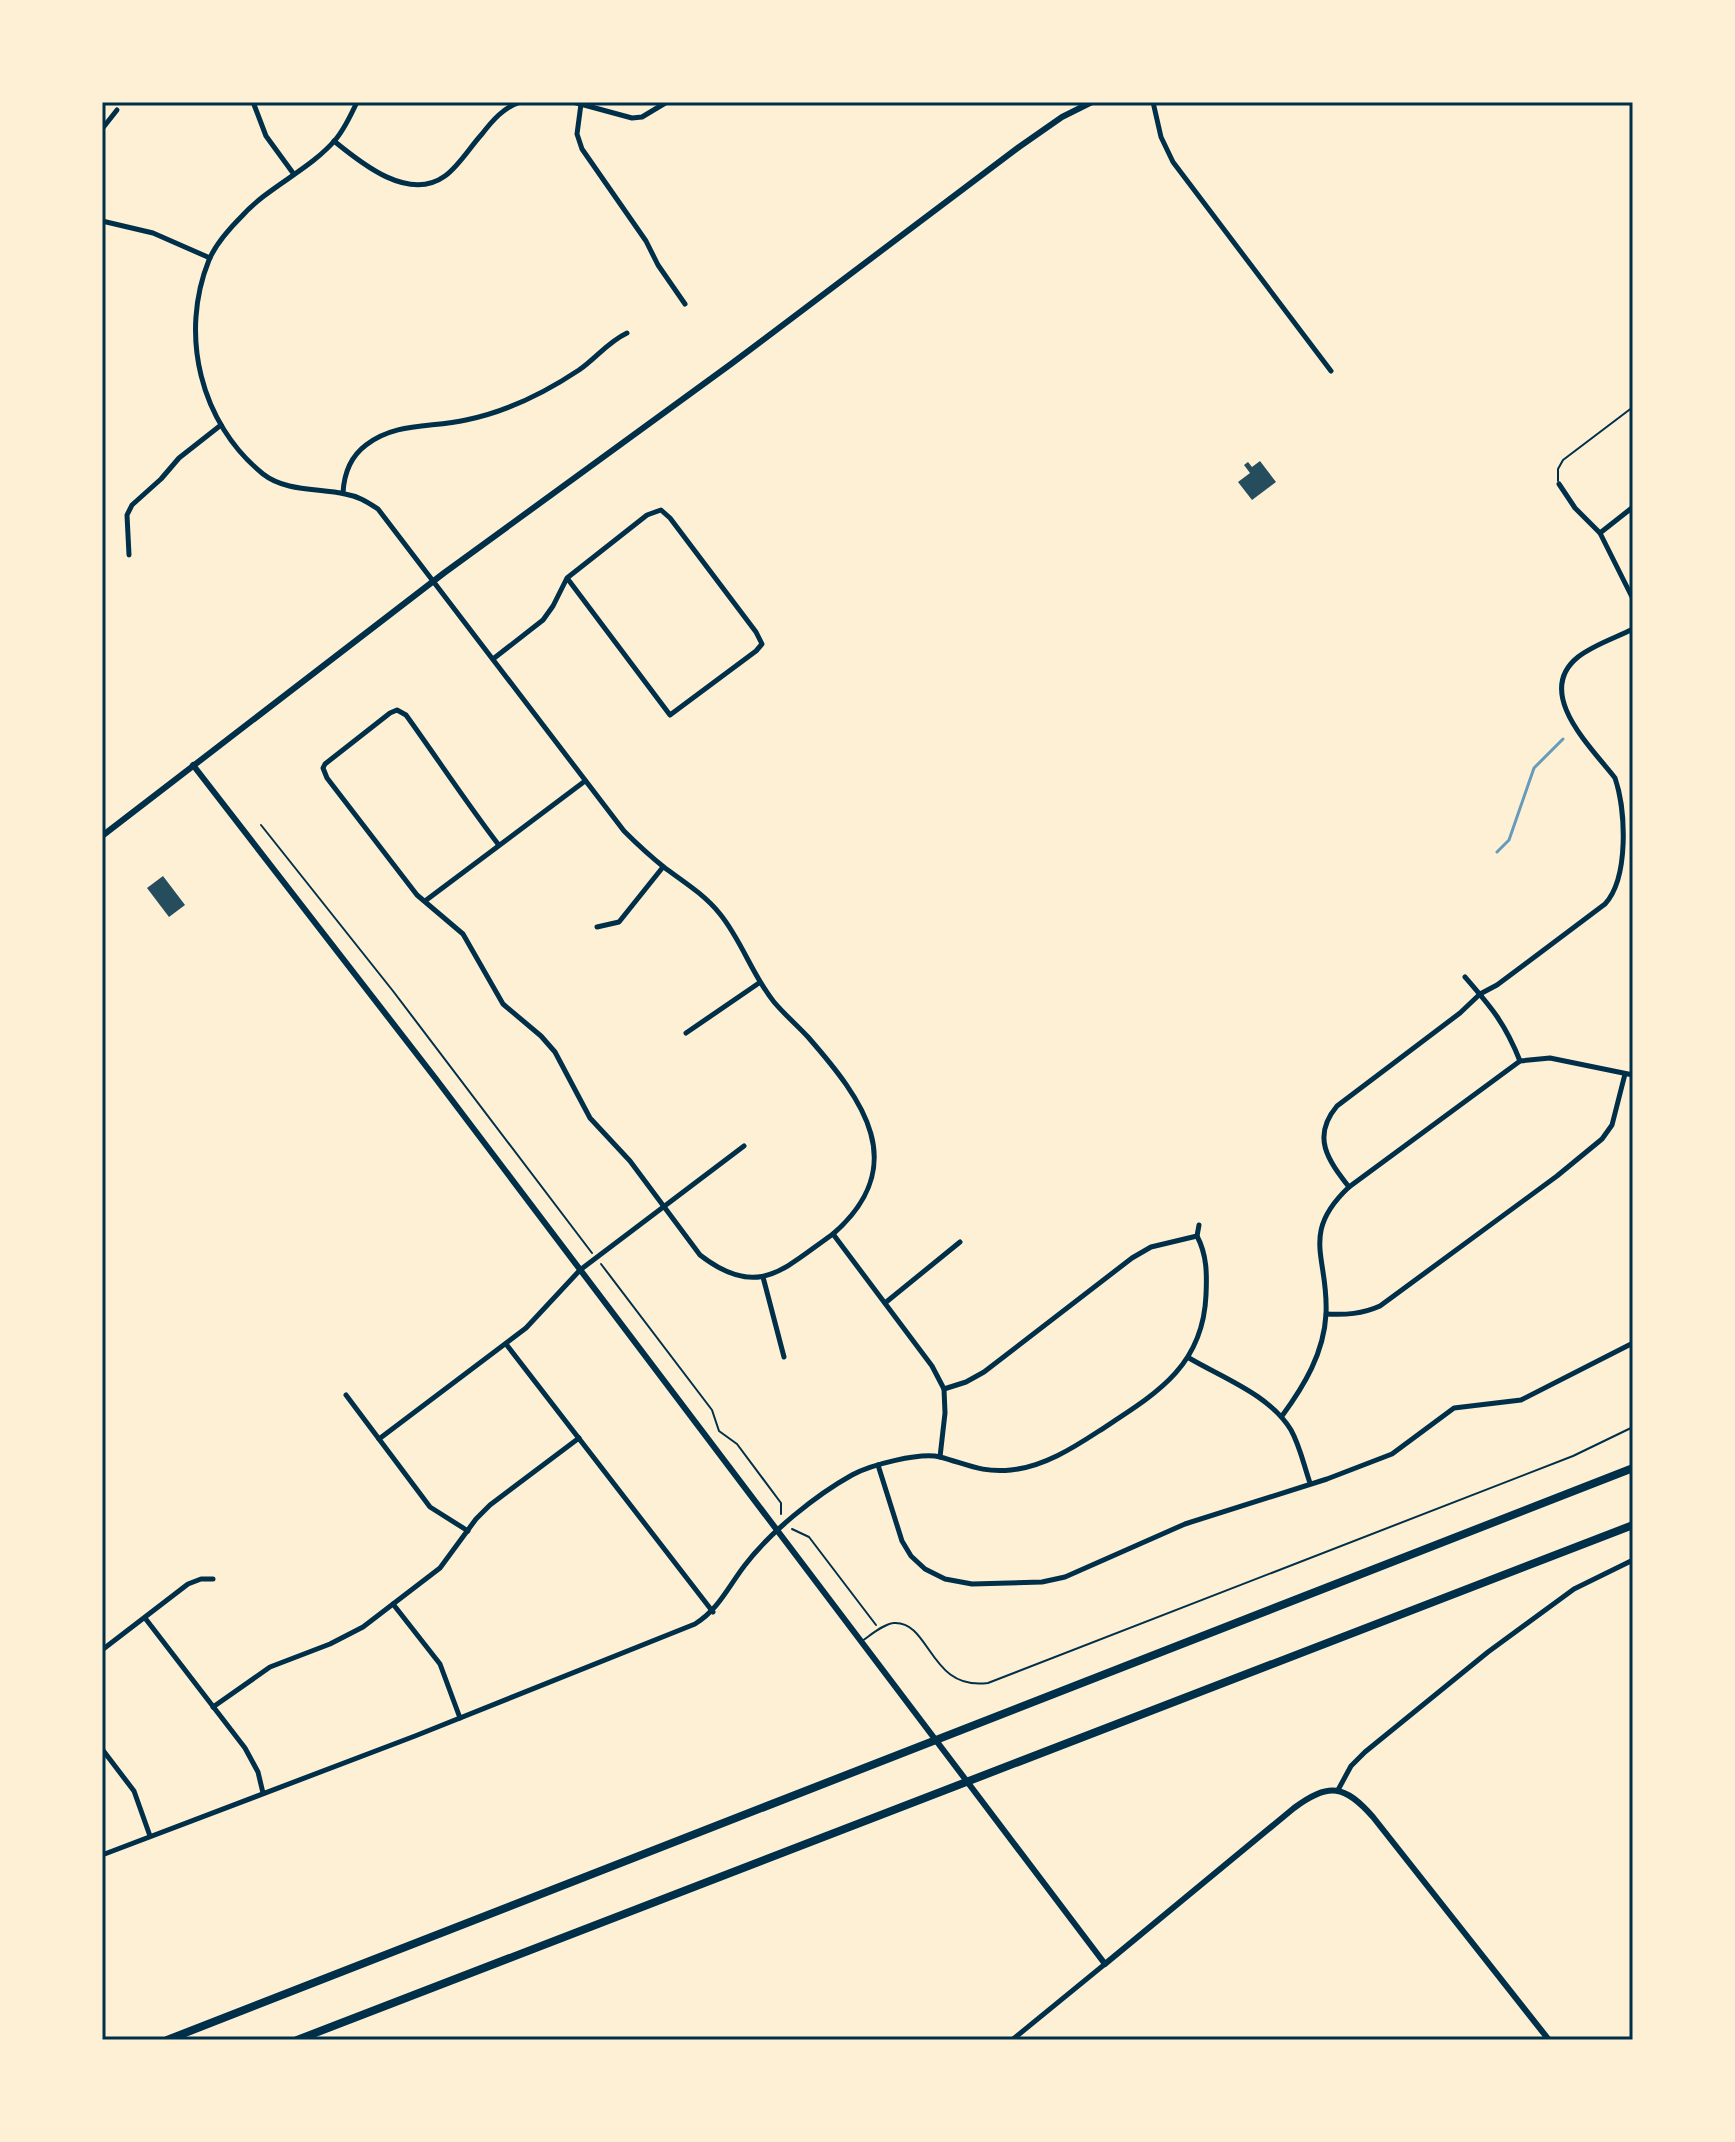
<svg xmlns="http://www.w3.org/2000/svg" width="1735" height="2142" font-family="Helvetica,sans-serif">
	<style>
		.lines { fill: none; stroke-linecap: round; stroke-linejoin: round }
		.stream { stroke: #669bbc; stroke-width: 3 }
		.building { fill: #264d5e }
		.path { stroke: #003049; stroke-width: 2 }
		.service { stroke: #003049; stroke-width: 2 }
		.minor { stroke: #003049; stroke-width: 5 }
		.tertiary { stroke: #003049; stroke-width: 6 }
		.secondary { stroke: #003049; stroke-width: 6 }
		.motorway { stroke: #003049; stroke-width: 8 }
		.neatline { fill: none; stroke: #003049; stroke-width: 3 }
	</style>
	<rect width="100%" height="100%" fill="#fdf0d5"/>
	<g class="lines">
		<polyline class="stream" points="1497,852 1509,840 1534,768 1563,739"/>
	</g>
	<g class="building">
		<polygon points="1260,461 1276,482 1252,500 1238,482 1250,473 1244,465 1248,462 1252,467"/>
		<polygon points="163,876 185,905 169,917 147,888"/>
	</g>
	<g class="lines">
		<g class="path">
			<polyline points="261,825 393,991 592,1253"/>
			<polyline points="601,1264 712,1410 719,1431 737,1444 781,1503 781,1514"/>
			<polyline points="792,1529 809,1537 876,1625"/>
		</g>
		<g class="service">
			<polyline points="1558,481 1558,469 1563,460 1633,407"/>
			<path d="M862,1641C871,1635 883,1624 894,1623C931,1621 929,1691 988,1683L1573,1456L1633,1427"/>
		</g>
		<g class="minor">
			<polyline points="253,102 266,136 293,173"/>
			<path d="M357,102C351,115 345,128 336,139C310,170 269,186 242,216C230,228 216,243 209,260C179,334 200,423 263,474C286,492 319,488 345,494C358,496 367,502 378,509L624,831C637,844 650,856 665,868C684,882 705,895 720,914C742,941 752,975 774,1002C784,1014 797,1025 808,1037C863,1100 912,1165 833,1234"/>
			<polyline points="573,102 632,118 642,117 667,102"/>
			<polyline points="1153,102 1161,137 1173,162 1331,371"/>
			<polyline points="581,104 577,134 582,149 646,241 658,265 685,304"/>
			<polyline points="102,129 117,110"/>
			<path d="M334,141C362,164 409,202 445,176C459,166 470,147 482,134C492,121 504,107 520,102"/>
			<polyline points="102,221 153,233 210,258"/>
			<polyline points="1559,484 1575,508 1600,533 1633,599"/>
			<path d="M343,493C344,474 350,457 366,445C396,422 431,428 466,420C505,412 546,392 579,370C596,358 608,342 627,333"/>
			<polyline points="1600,533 1633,507"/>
			<polyline points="129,555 127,515 132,505 161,479 179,458 221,425"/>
			<polyline points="493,659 543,620 553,606 567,578 647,515 661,510 670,518 756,632 762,644 756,651 670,715 567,578"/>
			<path d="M498,844C466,802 437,758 406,715L397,710L390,713L325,764L323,768L327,778L417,895L463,934L503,1004L541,1036L555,1052L590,1118L630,1161L700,1255C758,1300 783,1269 833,1234L932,1366L944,1389"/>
			<polyline points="425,901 585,781"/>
			<polyline points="597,927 619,922 663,867"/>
			<path d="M1465,977C1491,1007 1505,1023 1520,1061"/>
			<polyline points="686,1033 759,983"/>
			<path d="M1349,1187C1328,1160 1311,1137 1337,1106L1460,1013L1480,994L1497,985L1605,904C1629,878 1626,810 1615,778C1592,748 1533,693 1578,657C1593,645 1615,638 1633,629"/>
			<polyline points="763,1277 784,1357"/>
			<polyline points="885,1303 960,1242"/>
			<path d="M1326,1314C1346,1315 1362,1314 1380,1306L1557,1176L1602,1139L1612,1125L1625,1074"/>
			<polyline points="506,1344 713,1612"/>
			<path d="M1189,1358C1223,1378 1270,1395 1291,1430C1300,1446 1304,1466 1310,1483"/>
			<polyline points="346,1395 430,1507 468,1531"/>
			<path d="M1282,1416C1304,1386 1324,1353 1326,1314C1329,1258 1299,1234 1349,1187L1520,1061L1550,1058L1633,1075"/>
			<polyline points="379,1439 526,1328 580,1270 744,1146"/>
			<polyline points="940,1457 945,1413 944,1389 966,1382 984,1372 1132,1258 1151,1247 1197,1236 1199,1225"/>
			<polyline points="878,1465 902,1541 911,1556 925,1569 945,1579 972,1584 1042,1582 1065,1577 1185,1524 1327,1479 1392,1454 1454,1408 1521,1400 1633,1343"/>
			<polyline points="393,1604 440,1664 460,1718"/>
			<polyline points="145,1618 245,1748 258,1772 263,1793"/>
			<polyline points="102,1650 188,1584 201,1579 213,1579"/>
			<polyline points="213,1707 270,1667 330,1644 363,1627 440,1568 476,1519 490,1505 579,1438"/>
			<polyline points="102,1749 134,1791 150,1836"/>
			<polyline points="1338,1790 1351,1766 1365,1752 1488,1652 1574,1589 1633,1560"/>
			<path d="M102,1855L415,1736L695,1624C719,1609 728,1587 745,1565C770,1532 816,1495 852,1475C870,1465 920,1452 940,1457C967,1464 981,1473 1011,1470C1043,1467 1073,1448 1099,1431C1154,1395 1203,1368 1206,1295C1207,1274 1207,1255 1197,1236"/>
			<polyline points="1012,2040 1105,1964"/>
		</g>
		<path class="tertiary" d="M193,765L436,1079L1105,1964L1294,1808C1329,1782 1345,1785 1373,1817L1549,2040"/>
		<polyline class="secondary" points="102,836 444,573 731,364 1019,147 1062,117 1092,102"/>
		<g class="motorway">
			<polyline points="167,2040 1633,1468"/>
			<polyline points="297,2040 1633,1525"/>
		</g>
	</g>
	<rect width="1735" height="2142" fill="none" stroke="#fdf0d5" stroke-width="208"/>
	<rect x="104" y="104" width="1527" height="1934" class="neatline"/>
</svg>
